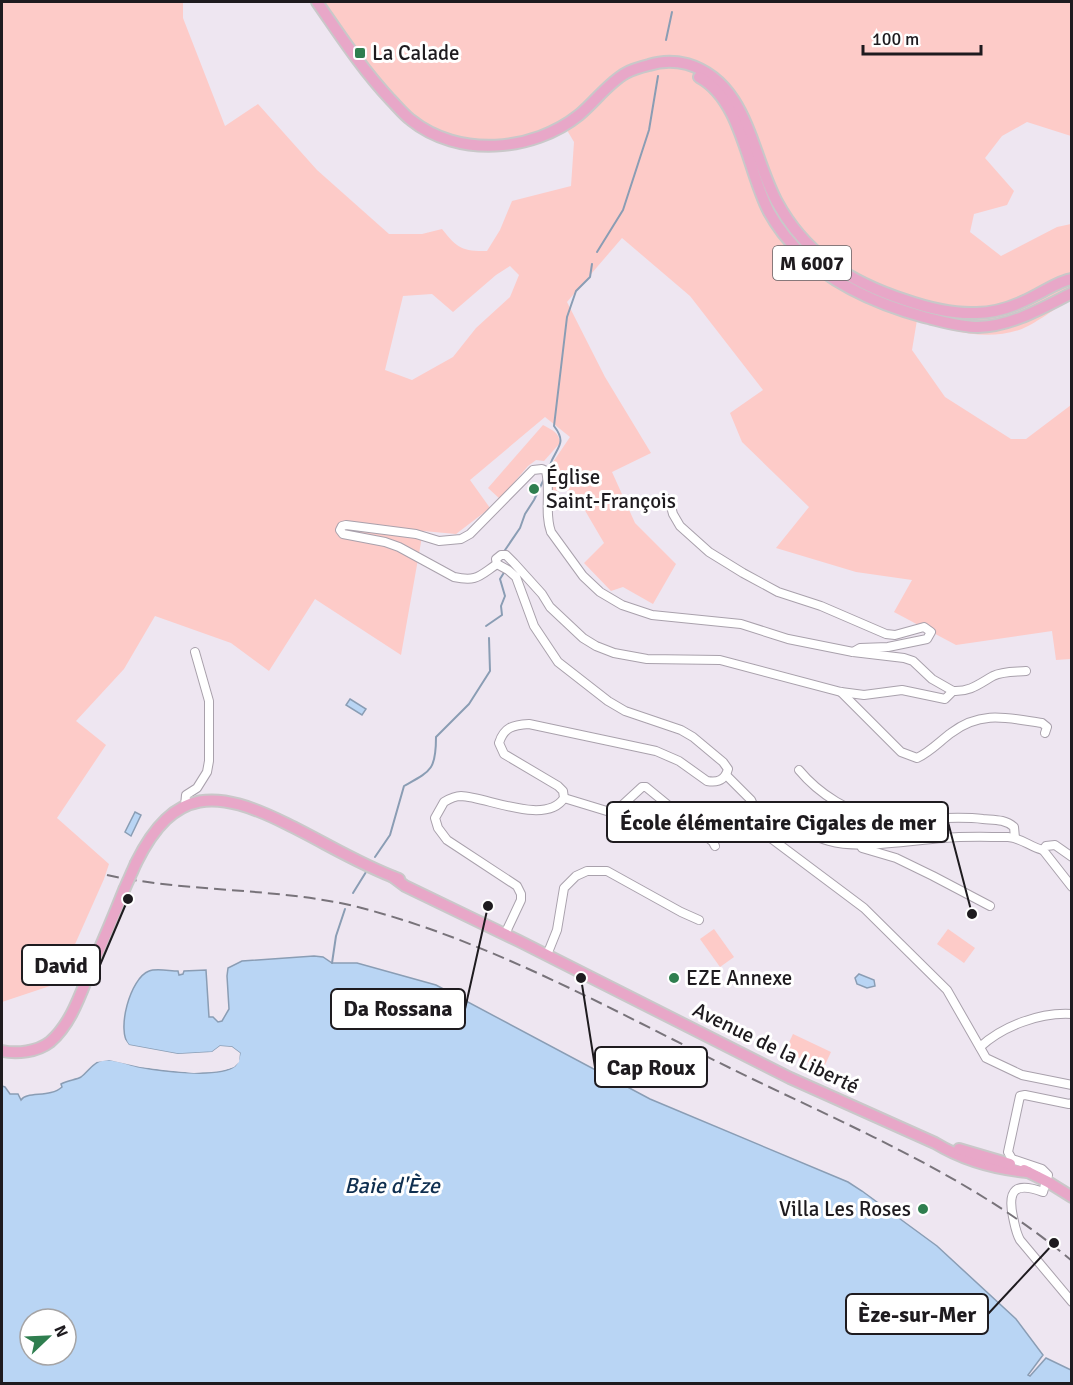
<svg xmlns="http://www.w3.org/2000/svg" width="1073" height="1385" font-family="Signika,sans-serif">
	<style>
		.green { fill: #fdcbc8; fill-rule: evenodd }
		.water { fill: #b9d5f4; stroke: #8a9db4; stroke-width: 1.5; fill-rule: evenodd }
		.pier { fill: #eee6f1 }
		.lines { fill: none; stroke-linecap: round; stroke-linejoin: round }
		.stream { stroke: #8a9db4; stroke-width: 2 }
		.minor-casing { stroke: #a9a1ac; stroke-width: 10 }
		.major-casing { stroke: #c9c8c9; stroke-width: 14 }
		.minor { stroke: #fff; stroke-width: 8 }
		.major { stroke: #e8a7c8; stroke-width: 10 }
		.rail { stroke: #78737a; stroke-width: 2; stroke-dasharray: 12 6; stroke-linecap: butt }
		.major-bridge-casing { stroke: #c9c8c9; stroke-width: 14; stroke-linecap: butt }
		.major-bridge { stroke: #e8a7c8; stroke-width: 10 }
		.poi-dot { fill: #2f7e4f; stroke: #fff; stroke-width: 2 }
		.labels { text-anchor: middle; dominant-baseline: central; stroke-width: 6; stroke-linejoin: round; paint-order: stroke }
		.shield { fill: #fff; stroke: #625f62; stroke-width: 1.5 }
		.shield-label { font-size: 20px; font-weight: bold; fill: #1e1b1f }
		.poi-label { font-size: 21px; fill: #1e1b1f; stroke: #fff; text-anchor: start }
		.street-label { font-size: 21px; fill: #1e1b1f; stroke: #fff }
		.water-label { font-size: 22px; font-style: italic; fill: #0f2f50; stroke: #fff }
		.leader { fill: none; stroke: #1e1b1f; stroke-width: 2 }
		.callout-dot { fill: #1e1b1f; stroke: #fff; stroke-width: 2 }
		.callout { fill: #fff; stroke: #1e1b1f; stroke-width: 2 }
		.callout-label { font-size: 22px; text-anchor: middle; font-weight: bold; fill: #1e1b1f }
	</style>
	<rect width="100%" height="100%" fill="#eee6f1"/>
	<g class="green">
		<path d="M2,2H183V18L225,126L258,104L317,170L389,234H422L442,229C458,249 462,251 487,251L500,230L512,201L571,186L574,142L561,120C552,124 542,131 532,134C494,145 442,142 411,113C376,81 351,40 324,2H1071V136L1027,122L1002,136L985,158L1014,191L1007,205L974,214L970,232L1001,256L1057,227L1071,224V299C1057,307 1034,325 1019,330C985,341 949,331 917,320L912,350L945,397L1011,439H1026L1071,405V659L1056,660L1052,631L956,645L894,612L912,580L856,572L776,548L809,507L742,442L730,413L763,390L690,296L622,238L567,302L605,377L651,453L612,472L635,523L676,564L653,604L623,587L611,591L584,563L604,543L573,490L553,492L549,468L570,437L545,417L470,480L490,508L456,534L423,531L401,655L315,599L269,671L231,643L155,616L124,669L76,721L106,745L57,818L109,864L104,879L64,969L50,986L2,1002ZM510,266L519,275L510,297L476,328L453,357L412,380L385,370L403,296L432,294L453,312L496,275Z"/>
		<path d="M543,425C552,430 559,432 560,443L544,461L536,460L528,466L500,499L488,488Z"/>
		<polygon points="714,929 734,957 720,967 700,939"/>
		<polygon points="948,929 975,948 964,963 937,944"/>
		<polygon points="793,1034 831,1052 823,1069 785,1051"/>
	</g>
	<g class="water">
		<polygon points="350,699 366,709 362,715 346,705"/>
		<polygon points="135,812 141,815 131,836 125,832"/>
		<path d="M314,956L323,957L332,963H357L436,985L650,1099L848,1182L862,1191L937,1246L1016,1319L1043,1355L1028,1375L1030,1376L1046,1358L1071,1370V1383H2V1086L5,1087L10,1094H18L21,1100C27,1091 50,1098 62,1087L61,1084C68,1080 76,1080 81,1077C89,1071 93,1062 103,1060C115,1058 128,1065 139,1067C159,1071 219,1079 235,1066C239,1062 239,1058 240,1053L232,1047L220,1046L212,1052L178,1054L129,1045C116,1031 130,978 149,971C156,968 170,971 178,971L179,975L183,974L184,971L206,970L209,1017H213L218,1022L222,1021L229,1009L227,976L228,968L242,961ZM30,1319H66V1355H30Z"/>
		<polygon points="859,974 874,980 875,986 867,988 857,984 855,978"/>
	</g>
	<polygon class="pier" points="124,1038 129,1045 178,1054 212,1052 220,1046 232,1047 240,1053 239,1062 234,1067 228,1069 194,1073 140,1067 109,1060 97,1062 98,1059 109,1057 140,1064 194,1070 227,1066 236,1061 237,1054 231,1050 220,1049 213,1055 178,1057 128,1047 123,1042"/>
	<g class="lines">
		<g class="stream">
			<polyline points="666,40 672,12"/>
			<polyline points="597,252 623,210 649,130 658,76"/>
			<path d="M550,465C556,447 568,444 554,426L567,317L576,291L590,277L592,264"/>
			<polyline points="503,553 520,528 525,514 534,500 544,479"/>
			<polyline points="486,626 502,615 501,606 505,596 500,579 505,571"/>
			<path d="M375,857L390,835L404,786C431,771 436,770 436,737L469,704L490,671L489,638"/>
			<polyline points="353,893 366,872"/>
			<polyline points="332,963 336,936 345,909"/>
		</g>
		<defs>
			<g id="minor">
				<polyline points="669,499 673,514 680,526 709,552 743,573 778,592 821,606 886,634 895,635 924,627 931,632 927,639 888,647 860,648 853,652"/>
				<path d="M497,564C479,576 477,582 454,577L399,547L385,542L343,534L340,530L342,526L346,525L416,534L439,541L461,539L470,534L533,470L542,469L546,471C551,491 544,513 551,532L583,576L600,592L622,605L652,615L741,624L788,639L853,652L904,658L913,661L932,679L953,691"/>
				<path d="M953,691C970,692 979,684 993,676C1003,671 1016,672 1026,671"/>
				<path d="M841,692L901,752L917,758C930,752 940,741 951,733C981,710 1008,718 1042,723L1047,727L1045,733"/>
				<path d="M799,770C818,793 851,815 881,818C915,822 949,815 983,819C994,820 1005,819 1014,827L1015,838"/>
				<polyline points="726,775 751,800 754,807"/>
				<polyline points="564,798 610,812 616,811 642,787 646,787 713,842 715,846"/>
				<polyline points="185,806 186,795 197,788 207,772 209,761 209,701 195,652"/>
				<polyline points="860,844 862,848 896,858 933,876 990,906"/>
				<path d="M1043,850C1030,847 1022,838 1008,837C987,837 965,836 944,838C911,840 860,850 829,841C805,834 782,820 759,808L754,807L750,815L752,824L864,908L947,990L986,1058L1022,1075L1072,1085"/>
				<polyline points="1072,857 1055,845 1046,846 1043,850 1072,887"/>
				<path d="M505,934L521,900V894L517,886L447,840L438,828L435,818L444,802C449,799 455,796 461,796C487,797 546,826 564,798L563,791L558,786L504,754L499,743C504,727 513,725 529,724L656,751L679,761L707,781C718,783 725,780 728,769L723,762L693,737L681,730L625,711L608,701L558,662L534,626L516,577L508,570L497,564L496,559L501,555H506L514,563L542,594L550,607L583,638L596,646L614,653L647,659L720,660L841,692L864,695L902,690L945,699L953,691"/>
				<polyline points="547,955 557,930 564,888 576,876 587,871 607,871 681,912 699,920"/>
				<path d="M980,1047C1003,1026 1040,1012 1072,1014"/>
				<path d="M1072,1103L1069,1104L1025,1095L1020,1096L1008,1152L1012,1159L1042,1169L1048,1175L1043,1192C1016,1182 1007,1189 1013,1217C1015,1226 1016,1233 1020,1240L1072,1302"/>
			</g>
			<g id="major">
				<path d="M317,2C340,35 362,69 390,99C397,106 403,114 411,120C458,158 533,152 579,115C595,102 608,83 626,73C633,69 641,67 649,65C661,61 675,61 687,64C748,82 751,154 777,202C805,254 850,282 905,300C928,308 951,314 976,313C997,313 1018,305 1036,295C1047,290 1059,281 1072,279"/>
				<path d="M699,77C742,100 747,170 769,212C801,270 862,300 924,317C941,321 959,327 978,327C1012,326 1042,308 1072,293"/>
				<path d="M136,863C174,786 217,789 287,824C324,842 360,865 399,879"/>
				<path d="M393,877L405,886L519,941L790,1078L935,1143C963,1160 995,1169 1028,1172"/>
				<path d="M2,1051C17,1054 37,1052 50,1042C72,1023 81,992 92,966C103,941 114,915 124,890"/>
				<polyline points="959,1149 1010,1164"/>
				<polyline points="1024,1170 1048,1182 1072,1197"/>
			</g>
		</defs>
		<use href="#minor" class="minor-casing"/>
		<use href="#major" class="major-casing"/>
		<use href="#minor" class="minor"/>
		<use href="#major" class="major"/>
		<path class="rail" d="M107,875C190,893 276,887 358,907C490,941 610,1009 732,1069C848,1126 972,1176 1072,1261"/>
		<defs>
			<polyline id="major-bridge" points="124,890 136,863"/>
		</defs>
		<use href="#major-bridge" class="major-bridge-casing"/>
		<use href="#major-bridge" class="major-bridge"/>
	</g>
	<g class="poi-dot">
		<rect x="354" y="47" width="12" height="12" rx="3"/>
		<circle cx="534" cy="489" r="6"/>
		<circle cx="674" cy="978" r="6"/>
		<circle cx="923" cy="1209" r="6"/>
	</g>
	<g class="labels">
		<rect class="shield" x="773" y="246" width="78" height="34" rx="4.5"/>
		<g class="shield-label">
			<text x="812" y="263">M 6007</text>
		</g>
		<g class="poi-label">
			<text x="372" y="53">La Calade</text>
			<text x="546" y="477">Église<tspan x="546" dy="24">Saint-François</tspan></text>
			<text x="686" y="978">EZE Annexe</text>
			<text x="911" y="1209" text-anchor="end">Villa Les Roses</text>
		</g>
		<g class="street-label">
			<text transform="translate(776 1048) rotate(26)">Avenue de la Liberté</text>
		</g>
		<g class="water-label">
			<text x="392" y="1185">Baie d'Èze</text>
		</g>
	</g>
	<path class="leader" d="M972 914L948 822M128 899L100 965M488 906L465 1009M581 978L595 1067M1054 1243L988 1314"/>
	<g class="callout-dot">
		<circle cx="972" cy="914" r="6"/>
		<circle cx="128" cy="899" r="6"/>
		<circle cx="488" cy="906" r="6"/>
		<circle cx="581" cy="978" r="6"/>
		<circle cx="1054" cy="1243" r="6"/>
	</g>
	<g class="callout">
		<rect x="607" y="802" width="341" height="40" rx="6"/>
		<rect x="22" y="945" width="78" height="40" rx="6"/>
		<rect x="331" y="989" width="134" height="40" rx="6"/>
		<rect x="595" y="1047" width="112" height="40" rx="6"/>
		<rect x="846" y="1294" width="142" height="40" rx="6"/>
	</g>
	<g class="callout-label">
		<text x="778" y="830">École élémentaire Cigales de mer</text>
		<text x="61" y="973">David</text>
		<text x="398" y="1016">Da Rossana</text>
		<text x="651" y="1075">Cap Roux</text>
		<text x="917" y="1322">Èze-sur-Mer</text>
	</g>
	<rect width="1073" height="1385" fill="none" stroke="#1e1b1f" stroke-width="6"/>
	<g transform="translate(48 1337) rotate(67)"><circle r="28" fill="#ffffff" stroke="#a5a4a5" stroke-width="1.5"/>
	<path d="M0-4.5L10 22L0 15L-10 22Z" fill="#2f7e4f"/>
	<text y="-9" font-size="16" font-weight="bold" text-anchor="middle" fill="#1e1b1f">N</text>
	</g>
	<path d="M863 45v9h118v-9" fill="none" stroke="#1e1b1f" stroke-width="3"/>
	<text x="872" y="45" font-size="18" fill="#1e1b1f" stroke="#ffffff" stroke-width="4.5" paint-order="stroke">100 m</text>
</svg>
